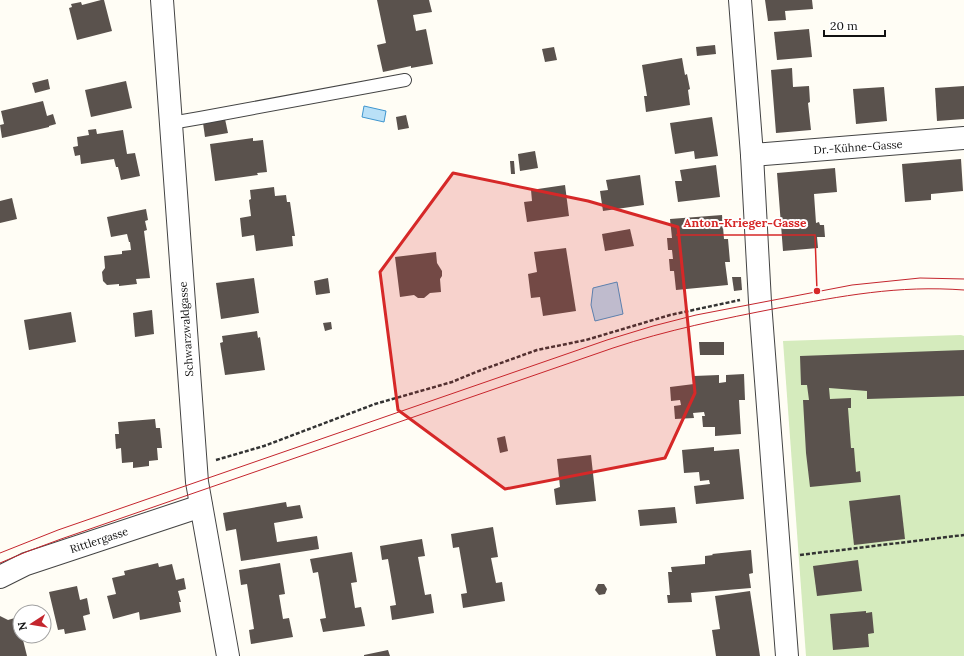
<svg xmlns="http://www.w3.org/2000/svg" width="964" height="656" font-family="Lora,serif">
	<style>
		.green { fill: #d5ebbd }
		.water { fill: #b9e0f7; stroke: #3f96cf }
		.building { fill: #5a524d }
		.lines { fill: none; stroke-linecap: round; stroke-linejoin: round }
		.service-casing { stroke: #444; stroke-width: 14 }
		.minor-casing { stroke: #444; stroke-width: 24 }
		.path { stroke: #333; stroke-width: 2.5; stroke-dasharray: 4 2; stroke-linecap: butt }
		.service { stroke: #fff; stroke-width: 12 }
		.minor { stroke: #fff; stroke-width: 22 }
		.tram { stroke: #c4262e; stroke-width: 1 }
		.marked { fill: #d62828; fill-opacity: 0.2; stroke: #d62828; stroke-width: 3; stroke-linejoin: round }
		.labels { text-anchor: middle; dominant-baseline: central; stroke-width: 4; stroke-linejoin: round; paint-order: stroke }
		.street-label { font-size: 11px; fill: #111; stroke: #fff }
		.leader { fill: none; stroke: #d62828; stroke-width: 1.5 }
		.callout-dot { fill: #d62828; stroke: #fff; stroke-width: 1.5 }
		.callout-label { font-size: 12px; text-anchor: middle; font-weight: bold; fill: #d62828; stroke: #fff; stroke-width: 4; stroke-linejoin: round; paint-order: stroke }
	</style>
	<rect width="100%" height="100%" fill="#fffdf5"/>
	<polygon class="green" points="961,335 964,336 964,656 806,656 783,341"/>
	<g class="water">
		<polygon points="364,106 386,111 384,122 362,117"/>
		<polygon points="617,282 623,314 595,321 591,305 593,288"/>
	</g>
	<g class="building">
		<polygon points="101,0 104,0 112,31 77,40 69,8 72,7 71,4 81,2 82,5"/>
		<polygon points="377,0 429,0 432,12 413,15 416,31 426,29 433,64 411,68 411,66 383,72 377,45 386,43"/>
		<polygon points="765,0 812,0 813,9 785,11 786,20 768,21"/>
		<polygon points="809,29 812,57 777,60 774,32"/>
		<polygon points="715,45 716,54 697,56 696,47"/>
		<polygon points="554,47 557,60 545,62 542,49"/>
		<polygon points="682,58 685,75 687,74 690,89 688,90 690,105 646,112 644,96 647,96 642,65"/>
		<polygon points="792,68 793,87 809,86 810,102 808,103 811,130 776,133 771,70"/>
		<polygon points="48,79 50,89 35,93 32,83"/>
		<polygon points="126,81 132,108 91,117 85,90"/>
		<polygon points="964,86 964,119 937,121 935,88"/>
		<polygon points="884,87 887,121 856,124 853,89"/>
		<polygon points="43,101 47,116 53,114 56,124 49,126 49,127 2,138 0,125 4,124 1,111"/>
		<polygon points="406,115 409,128 398,130 396,117"/>
		<polygon points="712,117 718,156 695,159 694,151 675,154 670,123"/>
		<polygon points="225,119 228,133 205,137 203,123"/>
		<polygon points="96,129 97,134 123,130 127,154 135,153 140,176 121,180 118,167 116,167 114,159 81,164 80,155 75,156 73,147 78,146 77,137 89,135 88,130"/>
		<polygon points="253,138 253,141 263,140 267,172 257,173 258,175 215,181 210,144"/>
		<polygon points="535,151 538,168 520,171 518,154"/>
		<polygon points="961,159 963,191 931,194 931,200 905,202 902,164"/>
		<polygon points="510,161 514,161 515,174 511,174"/>
		<polygon points="716,165 720,197 678,202 675,181 682,181 680,170"/>
		<polygon points="835,168 837,192 814,194 816,223 819,222 820,225 824,225 825,237 817,237 818,248 783,251 777,173"/>
		<polygon points="640,175 644,205 603,211 600,191 608,190 606,180"/>
		<polygon points="565,185 569,216 527,222 524,202 532,201 531,190"/>
		<polygon points="274,187 275,196 286,195 287,202 290,202 295,236 292,236 293,246 256,251 254,235 242,237 240,218 251,216 249,200 251,199 250,190"/>
		<polygon points="12,198 17,219 0,223 0,201"/>
		<polygon points="146,209 148,220 145,221 147,230 144,231 150,278 136,279 137,284 119,286 119,284 107,285 103,281 102,272 105,268 104,256 122,254 122,251 131,250 130,242 129,242 127,234 111,237 107,217"/>
		<polygon points="722,215 724,239 728,239 730,262 725,262 728,285 676,290 674,271 670,271 669,259 673,259 672,250 668,250 667,238 672,238 670,219"/>
		<polygon points="630,229 634,246 605,251 602,234"/>
		<polygon points="566,248 576,311 543,316 540,297 531,298 528,274 537,272 534,252"/>
		<polygon points="436,252 437,263 442,271 442,276 440,279 441,292 430,293 424,298 418,298 414,295 400,297 395,257"/>
		<polygon points="732,277 741,277 742,290 734,291"/>
		<polygon points="254,278 259,313 221,319 216,283"/>
		<polygon points="328,278 330,293 316,295 314,281"/>
		<polygon points="152,310 154,334 135,337 133,313"/>
		<polygon points="71,312 76,342 29,350 24,320"/>
		<polygon points="331,322 332,329 325,331 323,323"/>
		<polygon points="257,331 258,338 260,337 265,370 225,375 220,343 223,342 222,336"/>
		<polygon points="699,342 724,342 724,355 700,355"/>
		<polygon points="964,350 964,396 867,399 867,391 829,388 830,399 851,398 851,408 848,408 851,448 854,448 856,472 860,471 861,482 810,487 806,453 803,400 809,400 807,385 801,385 800,356"/>
		<polygon points="744,374 745,400 739,400 741,434 715,436 715,427 703,427 702,416 705,416 704,412 693,413 694,418 675,419 674,406 681,405 680,400 671,401 670,387 694,384 694,376 719,375 719,383 726,382 726,375"/>
		<polygon points="155,419 156,428 160,428 162,448 157,448 158,460 149,461 149,466 133,468 133,462 122,463 121,448 116,449 115,434 119,434 118,422"/>
		<polygon points="505,436 508,451 500,453 497,438"/>
		<polygon points="714,447 714,451 739,449 744,499 696,504 694,486 710,484 709,480 700,481 699,472 684,473 682,450"/>
		<polygon points="591,455 596,501 556,505 554,489 560,487 557,459"/>
		<polygon points="900,495 905,539 854,545 849,501"/>
		<polygon points="286,502 287,507 300,505 303,518 274,523 277,542 317,536 319,549 241,561 236,529 226,531 223,513"/>
		<polygon points="675,507 677,523 640,526 638,510"/>
		<polygon points="493,527 498,557 491,558 496,583 502,582 505,601 463,608 461,594 467,593 459,547 453,548 451,534"/>
		<polygon points="422,539 425,556 418,557 425,595 431,594 434,613 392,620 390,606 396,605 388,559 382,560 380,546"/>
		<polygon points="751,550 753,573 749,574 751,588 691,593 692,602 668,603 667,595 670,595 668,572 672,572 671,567 705,564 705,556 713,555 712,554"/>
		<polygon points="352,552 357,582 351,583 355,608 361,607 365,626 323,632 320,619 326,618 318,572 313,573 310,559"/>
		<polygon points="858,560 862,591 817,596 813,566"/>
		<polygon points="158,563 159,567 172,564 176,580 184,578 186,589 178,591 181,602 179,602 181,612 140,620 139,612 113,619 107,596 116,594 112,578 125,575 124,571"/>
		<polygon points="280,563 285,594 279,595 283,619 289,618 293,637 251,644 249,630 254,629 247,584 241,585 239,570"/>
		<polygon points="598,584 604,584 607,589 605,594 599,595 595,590"/>
		<polygon points="77,586 80,600 87,598 90,614 83,616 86,630 65,634 64,629 58,630 49,592"/>
		<polygon points="750,591 760,656 716,656 712,630 720,629 715,596"/>
		<polygon points="866,611 866,613 872,612 874,633 868,634 869,647 833,650 830,614"/>
		<polygon points="0,616 8,620 18,617 20,626 20,636 22,636 27,656 0,656"/>
		<polygon points="388,650 390,656 364,656 364,655"/>
	</g>
	<g class="lines">
		<defs>
			<polyline id="service" points="171,123 200,118 405,80"/>
			<g id="minor">
				<polyline points="162,0 197,482 228,656"/>
				<polyline points="740,0 752,155 760,302 787,656"/>
				<polyline points="752,155 964,138"/>
				<polyline points="0,577 26,564 201,506"/>
			</g>
		</defs>
		<use href="#service" class="service-casing"/>
		<use href="#minor" class="minor-casing"/>
		<g class="path">
			<polyline points="216,460 264,446 375,404 452,382 476,372 537,350 586,340 670,315 740,300"/>
			<polyline points="800,555 964,535"/>
		</g>
		<use href="#service" class="service"/>
		<use href="#minor" class="minor"/>
		<g class="tram">
			<polyline points="0,553 58,530 607,340 653,326 696,315 852,285 920,278 964,279"/>
			<path d="M0,563L26,552L61,539L613,348C667,330 722,319 778,308C842,296 898,285 964,290"/>
		</g>
	</g>
	<path class="marked" d="M453,173L588,201L678,227L695,393L665,458L505,489L398,410L380,272Z"/>
	<g class="labels">
		<g class="street-label">
			<text transform="translate(858 147) rotate(-4)">Dr.-Kühne-Gasse</text>
			<text transform="translate(186 329) rotate(-94)">Schwarzwaldgasse</text>
			<text transform="translate(99 540) rotate(-18)">Rittlergasse</text>
		</g>
	</g>
	<path class="leader" d="M817 291L815 235H676"/>
	<circle class="callout-dot" cx="817" cy="291" r="4"/>
	<g class="callout-label">
		<text x="745" y="227">Anton-Krieger-Gasse</text>
	</g>
	<g transform="translate(32 624) rotate(258)"><circle r="19" fill="#ffffff" stroke="#a0a0a0"/>
	<path d="M0-3L7 15L0 10L-7 15Z" fill="#c4262e"/>
	<text y="-6" font-size="11" font-weight="bold" text-anchor="middle" fill="#111111">N</text>
	</g>
	<path d="M824 30v6h61v-6" fill="none" stroke="#111111" stroke-width="2"/>
	<text x="830" y="30" font-size="12" fill="#111111" stroke="#ffffff" stroke-width="3" paint-order="stroke">20 m</text>
</svg>
